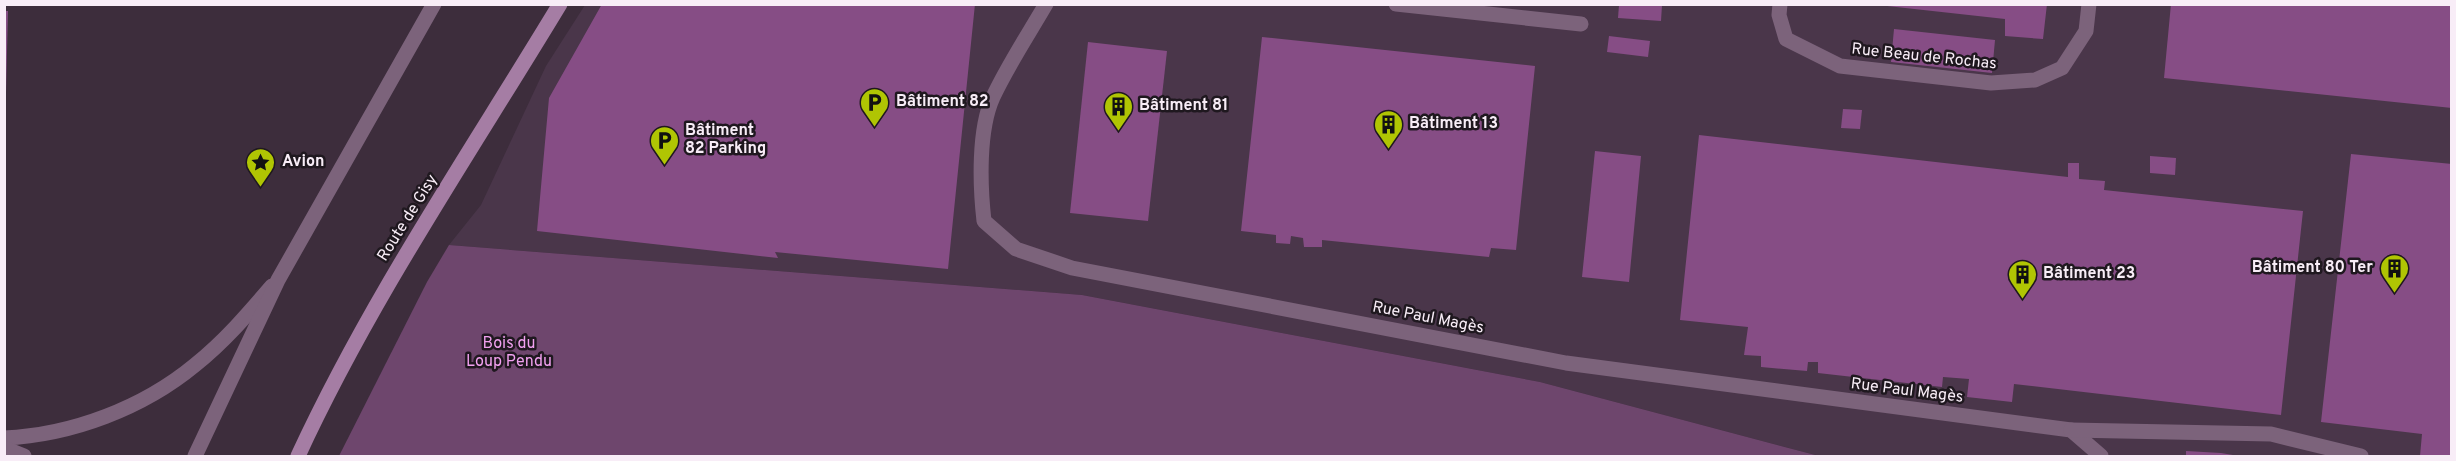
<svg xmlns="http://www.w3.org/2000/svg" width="2456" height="461" font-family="Overpass,sans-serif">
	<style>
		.built { fill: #4a364a }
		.green { fill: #6e466d }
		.building { fill: #864d85 }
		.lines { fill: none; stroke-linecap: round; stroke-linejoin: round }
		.lane { stroke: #7c637b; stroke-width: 15 }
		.street { stroke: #7c637b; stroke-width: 15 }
		.secondary { stroke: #a57da4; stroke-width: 15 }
		.labels { text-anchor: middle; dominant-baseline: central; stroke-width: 5; stroke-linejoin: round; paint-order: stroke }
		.street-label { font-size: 16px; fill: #f8edf7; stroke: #1f181f }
		.poi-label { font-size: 16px; font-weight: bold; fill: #f8edf7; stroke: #1f181f; text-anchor: start }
		.park-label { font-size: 16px; fill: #f2a1f0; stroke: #1f181f }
	</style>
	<rect width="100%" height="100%" fill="#3d2d3c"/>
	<polygon class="built" points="585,5 2451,5 2451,456 1819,456 1540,382 1082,295 449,245 481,205 546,66"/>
	<polygon class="green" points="449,245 1082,295 1540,382 1819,456 339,456 427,282"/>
	<g class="building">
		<polygon points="602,4 975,4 948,269 775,252 778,258 537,231 549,98"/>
		<polygon points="1869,4 2047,4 2043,39 2005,36 2005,19"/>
		<polygon points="2171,4 2452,4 2452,108 2164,78"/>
		<polygon points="1619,5 1662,5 1661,21 1618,18"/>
		<polygon points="4,11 8,11 6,93 4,93"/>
		<polygon points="1894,29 1995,40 1992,73 1891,62"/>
		<polygon points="1609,36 1650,41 1648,57 1607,52"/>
		<polygon points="1262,37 1535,66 1516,250 1491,248 1489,257 1322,240 1322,247 1304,247 1303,238 1291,236 1290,244 1276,243 1276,235 1241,231"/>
		<polygon points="1088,42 1167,51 1148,221 1070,213"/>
		<polygon points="1843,109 1862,110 1860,129 1841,128"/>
		<polygon points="1699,135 2068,177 2068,163 2079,163 2079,179 2105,181 2104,190 2303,211 2281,415 2014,384 2012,402 1967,397 1969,379 1943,377 1942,387 1818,373 1818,362 1808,362 1807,371 1761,367 1761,356 1744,355 1748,327 1680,320"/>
		<polygon points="1595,151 1641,156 1629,282 1582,277"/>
		<polygon points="2351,154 2452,164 2452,456 2420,456 2422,434 2321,422"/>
		<polygon points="2150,156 2176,158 2175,175 2150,173"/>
		<polygon points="2186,451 2221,453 2239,456 2186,456"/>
	</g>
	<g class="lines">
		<g class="lane">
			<path d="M1046,4C1028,35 1008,65 993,97C978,130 980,186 984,221L1016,249L1072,268L1566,363L2071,430L2101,456"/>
			<polyline points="1396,4 1581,24"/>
			<polyline points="1780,4 1779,15 1786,39 1840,66 1991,83 2035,80 2062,68 2086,31 2089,4"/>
			<polyline points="2071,430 2271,434 2361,456"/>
			<path d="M4,438C72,435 143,408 195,365C224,342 248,314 272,286"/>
			<polyline points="4,448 24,456"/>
		</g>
		<polyline class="street" points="195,456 278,280 434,4"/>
		<path class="secondary" d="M298,456C371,298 470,153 560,4"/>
	</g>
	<defs>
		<symbol id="parking-pin" viewBox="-11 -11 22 30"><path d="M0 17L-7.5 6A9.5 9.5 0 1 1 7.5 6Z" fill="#b0c503" stroke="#1f181f"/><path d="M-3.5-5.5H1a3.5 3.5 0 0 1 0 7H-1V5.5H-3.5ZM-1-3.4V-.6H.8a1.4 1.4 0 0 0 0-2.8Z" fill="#111"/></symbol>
		<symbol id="building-pin" viewBox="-11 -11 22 30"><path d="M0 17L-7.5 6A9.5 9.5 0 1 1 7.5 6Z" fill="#b0c503" stroke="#1f181f"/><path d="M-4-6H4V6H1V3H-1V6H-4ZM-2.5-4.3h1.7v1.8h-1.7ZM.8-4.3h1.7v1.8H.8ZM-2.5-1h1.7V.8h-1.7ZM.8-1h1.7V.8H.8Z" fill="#111"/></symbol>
		<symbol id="sight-pin" viewBox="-11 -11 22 30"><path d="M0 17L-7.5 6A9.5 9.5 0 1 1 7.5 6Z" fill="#b0c503" stroke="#1f181f"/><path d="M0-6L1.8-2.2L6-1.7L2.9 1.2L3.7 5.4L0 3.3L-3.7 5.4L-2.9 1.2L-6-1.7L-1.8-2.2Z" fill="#111"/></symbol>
	</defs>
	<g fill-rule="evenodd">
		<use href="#parking-pin" x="858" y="86" width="33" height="45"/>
		<use href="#building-pin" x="1102" y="90" width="33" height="45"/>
		<use href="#building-pin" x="1372" y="108" width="33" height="45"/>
		<use href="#parking-pin" x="648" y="124" width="33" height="45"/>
		<use href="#sight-pin" x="244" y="146" width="33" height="45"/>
		<use href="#building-pin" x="2378" y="252" width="33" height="45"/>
		<use href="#building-pin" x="2006" y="258" width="33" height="45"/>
	</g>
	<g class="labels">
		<g class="street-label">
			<text transform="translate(1924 57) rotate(6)">Rue Beau de Rochas</text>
			<text transform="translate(408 218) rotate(-58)">Route de Gisy</text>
			<text transform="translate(1428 318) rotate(11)">Rue Paul Magès</text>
			<text transform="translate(1907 391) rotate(7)">Rue Paul Magès</text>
		</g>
		<g class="poi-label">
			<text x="896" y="102">Bâtiment 82</text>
			<text x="1139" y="106">Bâtiment 81</text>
			<text x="1409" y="124">Bâtiment 13</text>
			<text x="685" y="131">Bâtiment<tspan x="685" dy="18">82 Parking</tspan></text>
			<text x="282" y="162">Avion</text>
			<text x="2373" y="268" text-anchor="end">Bâtiment 80 Ter</text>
			<text x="2043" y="274">Bâtiment 23</text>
		</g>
		<g class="park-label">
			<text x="509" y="344">Bois du<tspan x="509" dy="18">Loup Pendu</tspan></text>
		</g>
	</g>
	<rect width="2456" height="461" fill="none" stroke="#f8edf7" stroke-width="12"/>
</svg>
